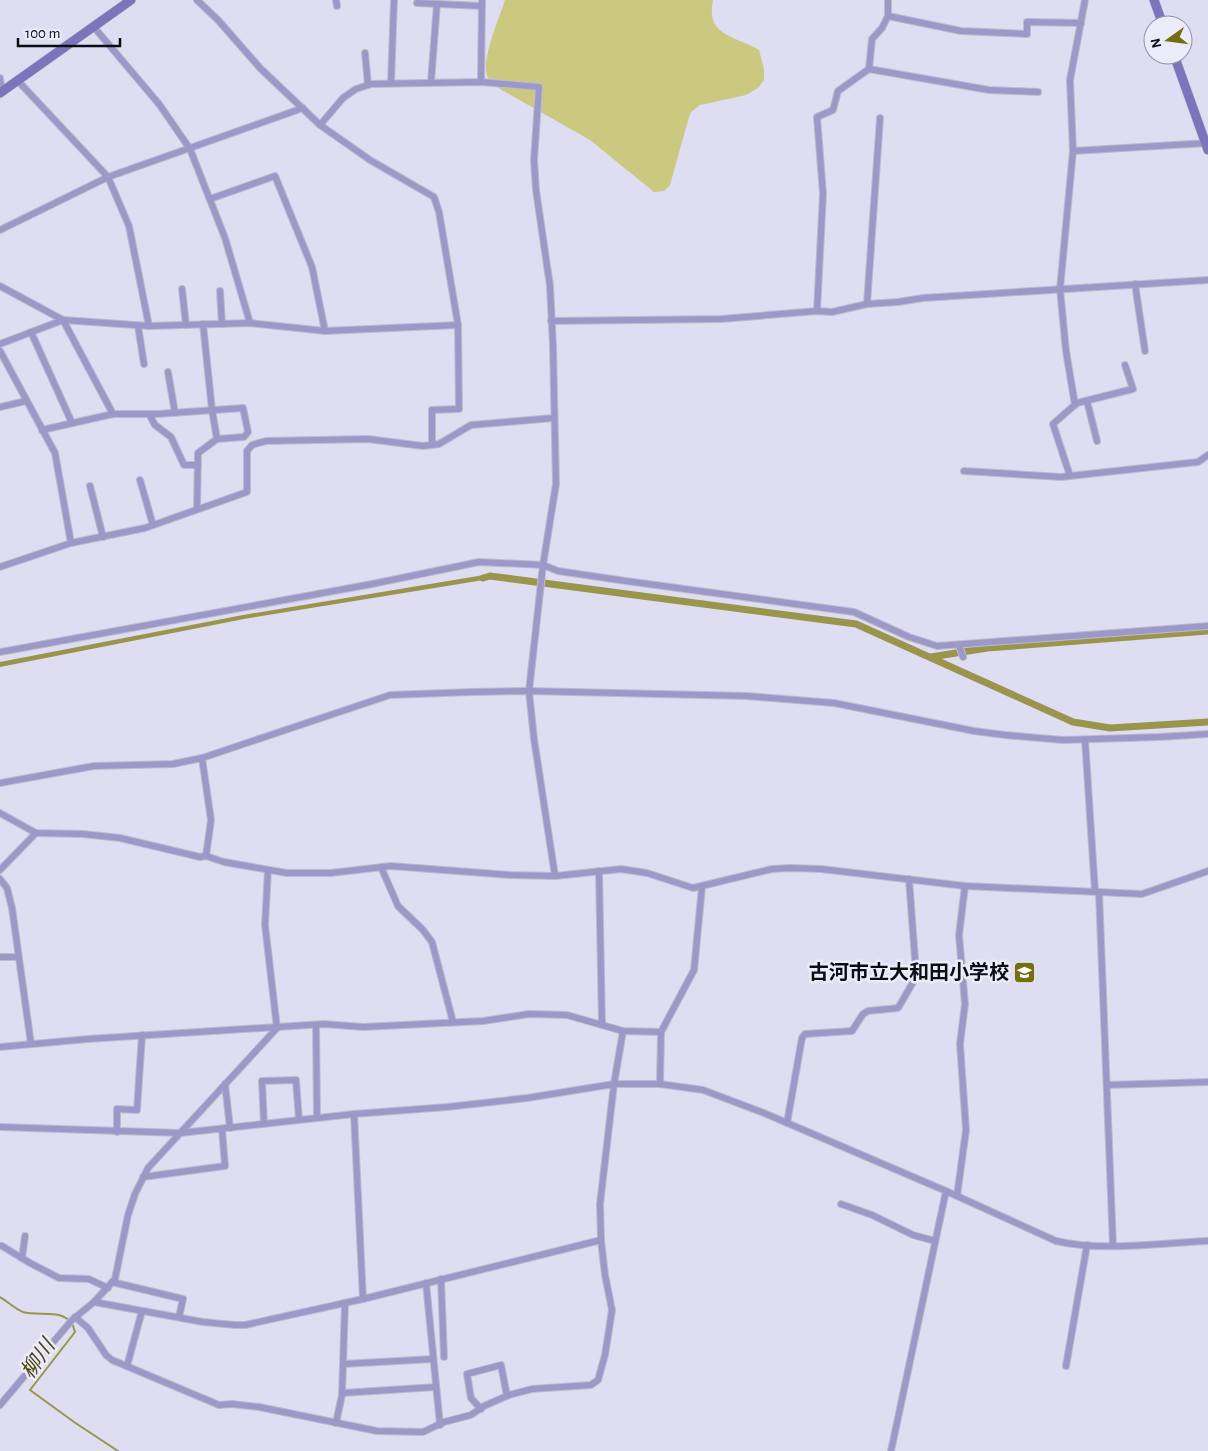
<svg xmlns="http://www.w3.org/2000/svg" width="1208" height="1451" font-family="'Alegreya Sans','Noto Sans JP',sans-serif">
	<style>
		.green { fill: #cbc880 }
		.water { fill: #99954d }
		.lines { fill: none; stroke-linecap: round; stroke-linejoin: round }
		.stream { stroke: #99954d; stroke-width: 2 }
		.canal { stroke: #99954d; stroke-width: 7 }
		.street-casing { stroke: #bcbcce; stroke-width: 8 }
		.secondary-casing { stroke: #bcbcce; stroke-width: 10 }
		.street { stroke: #9c98c8; stroke-width: 6 }
		.secondary { stroke: #7c75bb; stroke-width: 9 }
		.labels { text-anchor: middle; dominant-baseline: central; stroke-width: 5; stroke-linejoin: round; paint-order: stroke }
		.poi-label { font-size: 20px; font-weight: bold; fill: #0c0c12; stroke: #ebebfc; text-anchor: end }
		.water-label { font-size: 21px; font-style: italic; fill: #4b470e; stroke: #ebebfc }
	</style>
	<rect width="100%" height="100%" fill="#deddf2"/>
	<path class="green" d="M505,0H713C712,6 711,14 713,20C718,37 746,41 759,50L764,69V80L758,88L746,95L700,105L691,112L689,117L670,185L664,191L654,192L590,140L500,89C495,85 489,81 487,75C481,60 500,16 505,0Z"/>
	<polygon class="water" points="490,574 490,579 244,619 0,667 0,662 243,615"/>
	<g class="lines">
		<g class="stream">
			<path d="M0,1297C7,1301 15,1309 23,1312C38,1316 56,1310 69,1320"/>
			<polyline points="72,1323 75,1332 30,1390 74,1422 118,1451"/>
		</g>
		<g class="canal">
			<polyline points="483,578 490,576 856,624 1073,722 1110,728 1208,722"/>
			<polyline points="931,657 987,648 1208,631"/>
		</g>
		<defs>
			<g id="street">
				<polyline points="197,0 218,20 260,68 320,125 370,160 434,197 439,212 458,325 459,409 432,410 432,445"/>
				<polyline points="336,0 337,6"/>
				<polyline points="888,0 888,16 961,31 1027,34 1027,22 1081,23"/>
				<polyline points="417,3 482,6"/>
				<polyline points="93,26 159,104 190,149 225,238 250,323"/>
				<polyline points="365,53 368,85"/>
				<polyline points="869,69 872,39 882,28 888,16"/>
				<polyline points="0,78 2,92"/>
				<polyline points="18,81 108,177 129,226 149,326"/>
				<polyline points="431,82 437,4"/>
				<polyline points="481,82 482,0"/>
				<polyline points="391,83 394,0"/>
				<polyline points="320,125 343,98 356,89 371,84 481,82 539,87 534,160 536,190 550,286 553,346 556,484 543,565 529,691 534,739 555,876"/>
				<polyline points="1073,151 1208,143"/>
				<polyline points="210,199 275,176 312,267 325,331"/>
				<polyline points="0,230 108,177 303,108"/>
				<polyline points="1135,284 1145,351"/>
				<polyline points="0,286 63,320 149,326 250,323 325,331 458,325"/>
				<polyline points="182,289 186,325"/>
				<polyline points="220,291 222,324"/>
				<polyline points="867,304 880,118"/>
				<polyline points="817,311 823,194 817,117 833,110 838,91 869,69 989,90 1038,92"/>
				<polyline points="63,320 113,414"/>
				<polyline points="551,321 721,319 817,311 832,312 867,304 898,302 923,298 1208,280"/>
				<polyline points="203,324 212,410 217,439"/>
				<polyline points="138,326 144,364"/>
				<polyline points="31,332 72,423"/>
				<polyline points="0,344 63,320"/>
				<polyline points="0,351 55,453 71,543"/>
				<polyline points="168,372 175,413"/>
				<polyline points="1087,401 1097,441"/>
				<polyline points="1075,405 1066,351 1060,289 1073,151 1070,80 1085,0"/>
				<polyline points="0,407 26,401"/>
				<polyline points="149,414 155,425 171,437 184,465 198,465"/>
				<polyline points="42,430 113,414 158,414 243,408 248,432 244,437 217,439 198,453 197,509"/>
				<polyline points="964,471 1061,477 1198,462 1208,455"/>
				<polyline points="1070,476 1053,424 1077,403 1133,389 1125,365"/>
				<polyline points="140,480 153,525"/>
				<polyline points="90,486 103,537"/>
				<polyline points="0,567 71,543 145,528 247,492 247,451 252,445 266,441 368,439 423,446 439,444 471,425 554,418"/>
				<polyline points="959,645 963,657"/>
				<polyline points="0,652 372,584 479,562 543,565 558,571 626,581 854,612 909,637 937,646 1208,626"/>
				<polyline points="1085,740 1095,891"/>
				<polyline points="202,758 211,820 206,856"/>
				<polyline points="0,783 94,766 173,764 202,758 390,695 472,692 529,691 747,696 834,703 974,731 1005,735 1063,740 1159,737 1208,734"/>
				<polyline points="0,813 36,833 83,834 120,838 200,857 206,856 224,862 287,873 331,873 391,866 510,875 555,876 621,869 647,873 693,888 772,869 790,868 821,869 965,886 1142,894 1208,871"/>
				<polyline points="381,867 398,906 423,930 432,942 453,1022"/>
				<polyline points="0,870 36,833"/>
				<polyline points="599,871 602,1025"/>
				<polyline points="0,879 7,888 12,908 31,1044"/>
				<polyline points="1099,892 1113,1246"/>
				<polyline points="0,957 18,957"/>
				<polyline points="316,1025 317,1118"/>
				<polyline points="0,1047 88,1039 324,1024 363,1027 483,1021 529,1014 567,1015 623,1031 661,1032"/>
				<polyline points="225,1084 230,1128"/>
				<polyline points="660,1084 661,1032 694,970 702,887"/>
				<polyline points="1107,1085 1208,1082"/>
				<polyline points="354,1114 363,1299"/>
				<polyline points="787,1123 802,1038 805,1034 852,1031 863,1014 868,1011 898,1008 915,979 916,972 909,879"/>
				<polyline points="264,1124 262,1081 296,1080 299,1120"/>
				<path d="M0,1127L180,1133L354,1114L447,1107L527,1098L614,1084H660L703,1090L764,1113L946,1191L1056,1241C1102,1252 1161,1243 1208,1241"/>
				<polyline points="117,1132 117,1109 137,1110 142,1035"/>
				<polyline points="143,1177 225,1166 222,1129"/>
				<polyline points="957,1196 966,1130 960,1044 965,1004 959,935 965,886"/>
				<polyline points="841,1204 872,1215 913,1235 935,1241"/>
				<polyline points="2,1246 30,1263 59,1278 89,1279 108,1288"/>
				<polyline points="22,1258 25,1236"/>
				<polyline points="441,1279 444,1357"/>
				<polyline points="112,1282 183,1299 179,1317"/>
				<polyline points="426,1283 440,1425"/>
				<polyline points="94,1302 203,1322 235,1325 245,1325 363,1299 601,1240"/>
				<polyline points="75,1317 88,1328 106,1355 112,1360 219,1405 232,1404 259,1407 377,1431 423,1432 444,1422 471,1415 484,1406 509,1395 532,1389 591,1385 598,1380 605,1355 612,1310 605,1275 601,1240 600,1204 614,1084 623,1031"/>
				<polyline points="343,1364 433,1359"/>
				<polyline points="127,1366 142,1311"/>
				<polyline points="1066,1366 1087,1245"/>
				<polyline points="342,1393 436,1387"/>
				<polyline points="0,1405 72,1320 94,1302 115,1279 128,1215 135,1194 148,1168 277,1028 265,925 268,870"/>
				<polyline points="481,1409 471,1398 467,1374 501,1365 507,1396"/>
				<polyline points="336,1423 342,1395 345,1303"/>
				<polyline points="891,1451 946,1191"/>
			</g>
			<g id="secondary">
				<polyline points="1154,0 1163,25"/>
				<polyline points="1174,55 1208,150"/>
				<polyline points="0,93 131,0"/>
			</g>
		</defs>
		<use href="#street" class="street-casing"/>
		<use href="#secondary" class="secondary-casing"/>
		<use href="#street" class="street"/>
		<use href="#secondary" class="secondary"/>
	</g>
	<defs>
		<symbol id="school-square" viewBox="-11 -11 22 22"><rect x="-9" y="-9" width="18" height="18" rx="4" fill="#746e0d" stroke="#ebebfc"/><path d="M0-5L7-2L0 1L-7-2ZM-4 1L0 2.5L4 1V4Q0 6-4 4Z" fill="#fff"/></symbol>
	</defs>
	<g fill-rule="evenodd">
		<use href="#school-square" x="1012" y="960" width="25" height="25"/>
	</g>
	<g class="labels">
		<g class="poi-label">
			<text x="1009" y="973">古河市立大和田小学校</text>
		</g>
		<g class="water-label">
			<text transform="translate(38 1359) rotate(-55)">柳川</text>
		</g>
	</g>
	<g transform="translate(1168 40) rotate(256)"><circle r="24" fill="#ebebfc" stroke="#92929e"/>
	<path d="M0-4L9 19L0 12L-9 19Z" fill="#746e0d"/>
	<text y="-8" font-size="14" font-weight="bold" text-anchor="middle" fill="#0c0c12">N</text>
	</g>
	<path d="M18 38v8h102v-8" fill="none" stroke="#0c0c12" stroke-width="2.5"/>
	<text x="25" y="38" font-size="15" fill="#0c0c12" stroke="#ebebfc" stroke-width="4" paint-order="stroke">100 m</text>
</svg>
